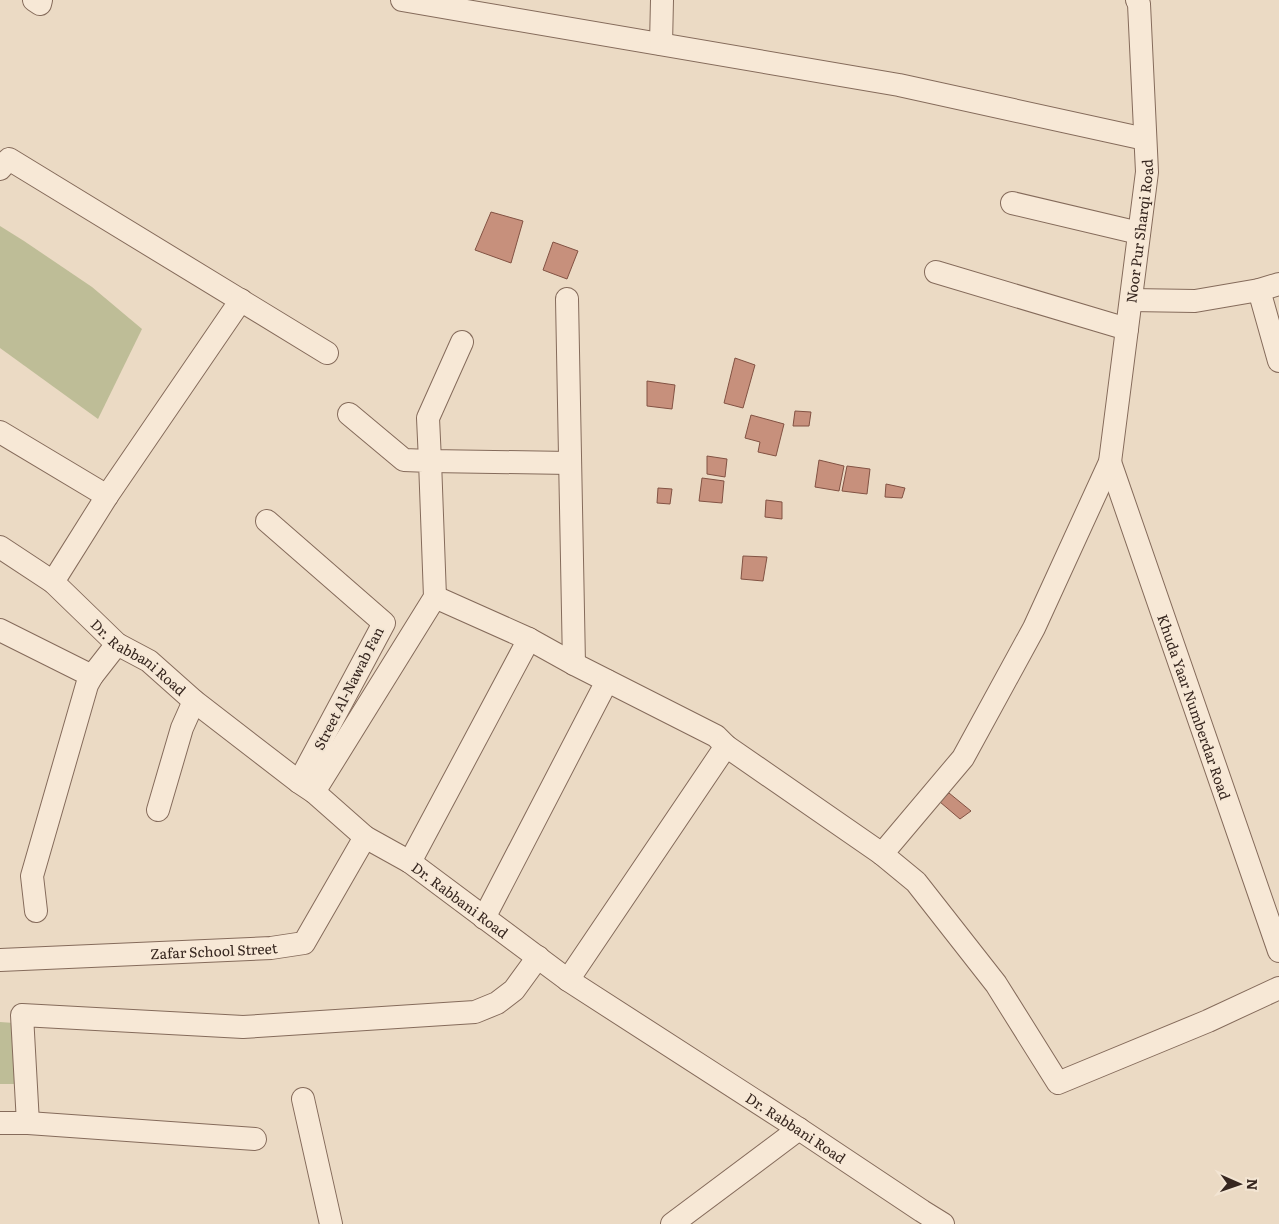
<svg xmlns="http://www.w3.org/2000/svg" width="1279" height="1224" font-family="Literata,serif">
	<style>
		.cemetery { fill: #bebd97 }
		.building { fill: #c7907c; stroke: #825243 }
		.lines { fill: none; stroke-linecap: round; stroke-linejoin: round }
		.minor-casing { stroke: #856b5b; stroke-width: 24 }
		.minor { stroke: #f7e8d6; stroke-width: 22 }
		.labels { text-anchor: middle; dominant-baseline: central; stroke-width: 4; stroke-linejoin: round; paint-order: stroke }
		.street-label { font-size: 14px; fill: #36261f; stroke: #f3e5d3 }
	</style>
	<rect width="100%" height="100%" fill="#ebdac4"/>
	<g class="cemetery">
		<polygon points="0,226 24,241 92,287 142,329 98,419 0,348"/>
		<polygon points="0,1022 28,1024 18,1084 0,1084"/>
	</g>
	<g class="building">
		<polygon points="491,212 523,221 511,263 475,250"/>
		<polygon points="553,242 578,251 567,279 543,270"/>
		<polygon points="735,358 755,365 743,408 724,403"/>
		<polygon points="647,381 675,385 672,409 647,406"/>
		<polygon points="795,411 811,412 809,426 793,426"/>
		<polygon points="751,415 784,424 776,456 758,452 760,442 745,438"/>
		<polygon points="707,456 727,459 725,477 707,474"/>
		<polygon points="819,460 844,466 839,491 815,487"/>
		<polygon points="847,466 870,469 867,494 842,491"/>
		<polygon points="702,478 724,481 722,503 699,501"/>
		<polygon points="886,484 905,488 902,498 885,497"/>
		<polygon points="658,488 672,489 670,504 657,503"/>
		<polygon points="766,500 782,502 782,519 765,517"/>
		<polygon points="743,556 767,557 763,581 741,579"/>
		<polygon points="949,793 971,811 960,819 940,802"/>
	</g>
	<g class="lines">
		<defs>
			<g id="minor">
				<polyline points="34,0 40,4 41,0"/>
				<polyline points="402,0 899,85 1145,139"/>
				<polyline points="661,44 662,0"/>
				<polyline points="0,169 9,159 327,353"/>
				<polyline points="1012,203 1139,233"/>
				<polyline points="936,272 1127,329"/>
				<polyline points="1259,290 1279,361"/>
				<polyline points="567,299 574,664"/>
				<polyline points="1131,300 1195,301 1259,290 1279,284"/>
				<polyline points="462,342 428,418 430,461 570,463"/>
				<polyline points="0,432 107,496"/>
				<path id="s1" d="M1110,462L1279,951"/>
				<polyline points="267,521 384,623 299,782"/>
				<path id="s2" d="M0,547L53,582L117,644L149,661L194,701L299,782L314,792L365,837L410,862L568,980L799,1129L922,1211L943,1224"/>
				<polyline points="53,582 107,496 241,300"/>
				<polyline points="435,597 529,639 574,664 716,736 726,746 882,854 916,882 996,984 1058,1083 1208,1021 1279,988"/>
				<polyline points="0,630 92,676"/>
				<polyline points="314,792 435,597 430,461 404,460 349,414"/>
				<polyline points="158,810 182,728 194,701"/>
				<path id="s3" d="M882,854L963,758L1034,628L1110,462L1147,172L1139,4L1137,0"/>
				<polyline points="410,862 529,639"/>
				<polyline points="36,911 32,876 87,685 92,676 117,644"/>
				<polyline points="484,918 607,681"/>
				<path id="s4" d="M0,960L271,948L304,943L365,837"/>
				<polyline points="568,980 726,746"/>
				<polyline points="303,1099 331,1224"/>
				<polyline points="0,1123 28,1123 255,1139"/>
				<polyline points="28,1123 22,1015 243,1027 475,1012 497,1003 514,990 538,957"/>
				<polyline points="672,1224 799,1129"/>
			</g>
		</defs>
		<use href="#minor" class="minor-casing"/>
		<use href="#minor" class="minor"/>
	</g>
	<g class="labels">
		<g class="street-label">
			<text stroke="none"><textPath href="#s3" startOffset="689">Noor Pur Sharqi Road</textPath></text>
			<text stroke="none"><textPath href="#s2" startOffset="178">Dr. Rabbani Road</textPath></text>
			<text transform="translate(348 688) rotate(-63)">Street Al-Nawab Fan</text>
			<text stroke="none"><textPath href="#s1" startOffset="259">Khuda Yaar Numberdar Road</textPath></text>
			<text stroke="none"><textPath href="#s2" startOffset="582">Dr. Rabbani Road</textPath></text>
			<text stroke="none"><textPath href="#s4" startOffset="214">Zafar School Street</textPath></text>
			<text stroke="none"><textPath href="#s2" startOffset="988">Dr. Rabbani Road</textPath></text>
		</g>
	</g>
	<g transform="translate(1239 1184) rotate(92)" stroke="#f3e5d3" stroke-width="4" paint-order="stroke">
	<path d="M0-4L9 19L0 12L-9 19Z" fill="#36261f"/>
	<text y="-8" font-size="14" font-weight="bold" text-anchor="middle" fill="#36261f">N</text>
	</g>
</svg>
